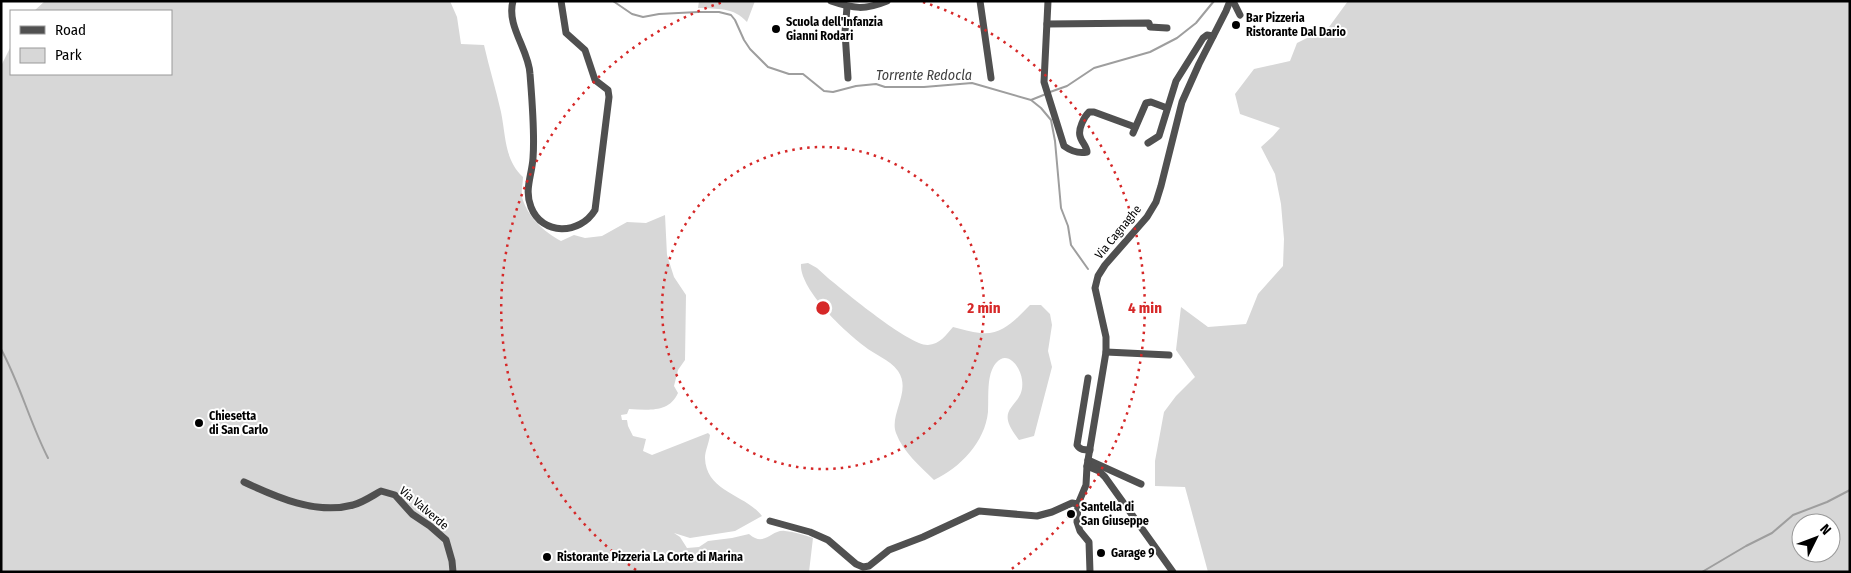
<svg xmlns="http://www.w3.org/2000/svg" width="1851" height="573" font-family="'Fira Sans Condensed',sans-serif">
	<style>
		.green { fill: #d7d7d7; fill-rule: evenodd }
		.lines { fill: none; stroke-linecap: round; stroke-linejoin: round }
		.stream { stroke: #9e9e9e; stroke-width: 2 }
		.street { stroke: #505050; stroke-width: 7 }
		.ring { fill: none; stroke: #d62828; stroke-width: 2.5; stroke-dasharray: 2.5 5 }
		.poi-dot { fill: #000; stroke: #fff; stroke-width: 2 }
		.labels { text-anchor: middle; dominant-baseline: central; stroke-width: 4; stroke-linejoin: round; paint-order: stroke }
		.poi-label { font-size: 12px; font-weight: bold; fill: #000; stroke: #fff; text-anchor: start }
		.street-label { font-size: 12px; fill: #000; stroke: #fff }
		.water-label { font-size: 14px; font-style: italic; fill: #3f3f3f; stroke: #fff }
		.centre { fill: #d62828; stroke: #fff; stroke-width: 2.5 }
		.ring-label { font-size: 15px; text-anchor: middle; font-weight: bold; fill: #d62828; stroke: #fff; stroke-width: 4; stroke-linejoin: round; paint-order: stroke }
	</style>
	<rect width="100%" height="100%" fill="#fff"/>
	<g class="green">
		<path d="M45,1H450L457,17L461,44L484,45C489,67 496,90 501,112C506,136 504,159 523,177C523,183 521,191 522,197C527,216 544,232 561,241L574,235L585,238L602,236L627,222L646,223L665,215L667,255L674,277L686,295L685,360L678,370L674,386L678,393C669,413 648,410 629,409L627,414L621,415L622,420H627L628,426L633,436L646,439L643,451L652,455L708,433L710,435C709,443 705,451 705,458C706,492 745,494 762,516L735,531L690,538L674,533L680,537L687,548L699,547L708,541L732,538L749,534C765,548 771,529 785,531C795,532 804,535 813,538L809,572H1V66L11,46V74H171V11H34Z"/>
		<path d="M699,1H755L747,22C734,7 717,9 698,8Z"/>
		<path d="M1348,1H1850V572H1208L1185,487L1155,486V461L1164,412L1176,396L1195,377L1176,350L1181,307L1208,327L1246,324L1258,294L1283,266L1284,239L1281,204L1275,174L1261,147L1273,136L1280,128L1240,114L1235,94L1254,69L1290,61L1297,43L1329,27ZM1801,523H1831V553H1801Z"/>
		<path d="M808,263L817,268L828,278C845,292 910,346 928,345C940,344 946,335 953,327C962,329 971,332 980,333C1002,336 1016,319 1030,305H1041L1050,314L1052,325L1048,351L1052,367L1034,436L1019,440C990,404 1026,409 1022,380C1021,368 1008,349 996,363C986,375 989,397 988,412C985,442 960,468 934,480C920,466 903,452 896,433C889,414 912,391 898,371C889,359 875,355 864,346C845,332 799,289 801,264Z"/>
	</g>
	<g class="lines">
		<g class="stream">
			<polyline points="613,1 632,14 643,17 659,14 698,12 719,12 731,15 735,20 744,40 750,49 768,67 789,74 803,74 824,91 833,92 856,86 876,84 885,87 924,87 972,83 1031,100 1046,94"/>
			<polyline points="1050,92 1067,86 1094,68 1150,52 1177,38 1196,23 1214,1"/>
			<polyline points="1031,100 1041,108 1051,120 1055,141 1061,208 1068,226 1071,245 1088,269"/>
			<path d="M1,349C20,384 30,423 48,458"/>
			<polyline points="1702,572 1746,546 1772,533 1793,515 1827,502 1850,490"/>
		</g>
		<g class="street">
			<path d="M513,1C506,26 529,50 530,74C532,100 535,133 533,158C532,175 524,190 531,207C542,236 580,235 595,210L609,97L608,90L595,80L585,50L566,33L561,1"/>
			<path d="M831,1C854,9 865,10 887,1"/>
			<polyline points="980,1 991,78"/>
			<path d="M1048,1L1044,82L1064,146C1071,151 1078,154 1087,152C1087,146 1081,142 1080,136C1078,129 1084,117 1089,112H1094L1135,127"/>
			<polyline points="1233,1 1240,15"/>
			<polyline points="847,7 845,32 848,78"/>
			<polyline points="1047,24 1149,23 1150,27 1167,28"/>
			<polyline points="1133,133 1146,103 1151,102 1167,108"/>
			<polyline points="1148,143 1159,136 1176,81 1203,38 1207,35 1213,36"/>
			<polyline points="1106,352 1169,355"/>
			<path d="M1088,378L1077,445C1080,450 1084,450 1090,450"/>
			<polyline points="1088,460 1141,484"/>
			<polyline points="1087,466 1099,471 1105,477 1173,572"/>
			<path d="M244,482C276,497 316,515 353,505C362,503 372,496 381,491L395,495L412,514L430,526L446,540L452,561L453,572"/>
			<polyline points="770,521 810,532 828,540 856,564 863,567 869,566 889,550 923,537 979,511 1037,516 1052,512 1072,503 1078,504"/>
			<polyline points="1090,572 1089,542 1080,531 1077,522 1078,504 1086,485 1087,466 1106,352 1106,337 1095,288 1098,276 1105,265 1147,217 1156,202 1161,186 1182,102 1199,64 1226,11 1230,1"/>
		</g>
	</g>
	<g class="ring">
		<circle cx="823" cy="308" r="161"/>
		<path d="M636 570A322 322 0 0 1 723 2M923 2A322 322 0 0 1 1010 570"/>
	</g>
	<g class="poi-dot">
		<circle cx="1236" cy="25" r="5"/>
		<circle cx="776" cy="29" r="5"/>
		<circle cx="199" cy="423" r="5"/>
		<circle cx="1071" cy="514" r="5"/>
		<circle cx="1101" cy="553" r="5"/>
		<circle cx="547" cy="557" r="5"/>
	</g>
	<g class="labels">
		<g class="poi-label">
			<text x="1246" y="18">Bar Pizzeria<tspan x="1246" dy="14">Ristorante Dal Dario</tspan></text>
			<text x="786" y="22">Scuola dell'Infanzia<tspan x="786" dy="14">Gianni Rodari</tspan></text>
			<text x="209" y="416">Chiesetta<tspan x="209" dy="14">di San Carlo</tspan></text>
			<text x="1081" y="507">Santella di<tspan x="1081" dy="14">San Giuseppe</tspan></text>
			<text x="1111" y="553">Garage 9</text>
			<text x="557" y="557">Ristorante Pizzeria La Corte di Marina</text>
		</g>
		<g class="street-label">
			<text transform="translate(1118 232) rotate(-51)">Via Cagnaghe</text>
			<text transform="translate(424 508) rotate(40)">Via Valverde</text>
		</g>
		<g class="water-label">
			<text x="924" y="75">Torrente Redocla</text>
		</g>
	</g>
	<circle cx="823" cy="308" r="8" class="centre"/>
	<g class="ring-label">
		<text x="984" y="313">2 min</text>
		<text x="1145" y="313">4 min</text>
	</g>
	<rect width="1851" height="573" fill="none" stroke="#000000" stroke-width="5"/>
	<rect x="10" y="10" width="162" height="65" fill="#ffffff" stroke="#999999"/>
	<rect x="20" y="26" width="25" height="8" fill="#505050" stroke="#999999"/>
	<text x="55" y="35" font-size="15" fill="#000000">Road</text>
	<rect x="20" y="48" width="25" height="15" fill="#d7d7d7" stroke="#999999"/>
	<text x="55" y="60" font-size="15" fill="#000000">Park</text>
	<g transform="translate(1816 538) rotate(48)"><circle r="24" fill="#ffffff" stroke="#999999"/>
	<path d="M0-4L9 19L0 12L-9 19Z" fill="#000000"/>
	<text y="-8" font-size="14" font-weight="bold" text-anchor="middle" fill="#000000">N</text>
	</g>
</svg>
